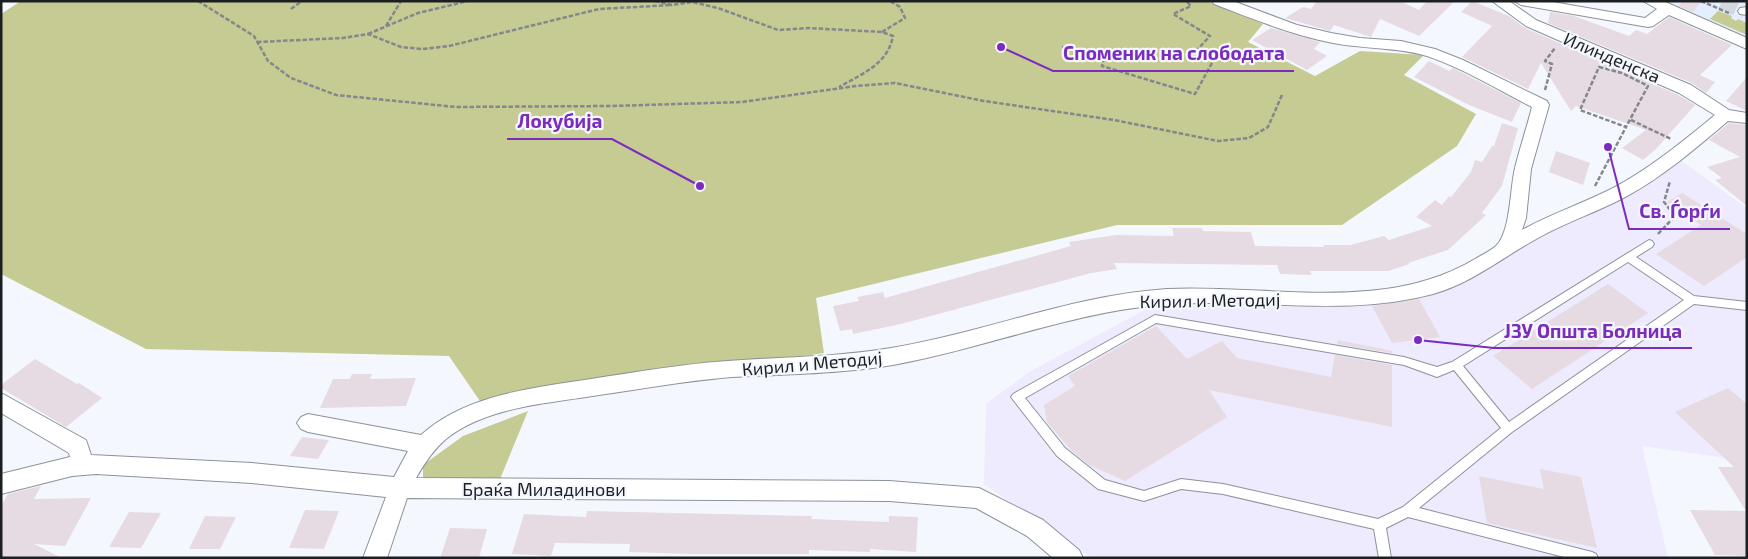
<svg xmlns="http://www.w3.org/2000/svg" width="1748" height="559" font-family="'Exo 2',sans-serif">
	<style>
		.built { fill: #e3effe }
		.medical { fill: #edebfd }
		.green { fill: #c5cb92 }
		.building { fill: #e6dbe2 }
		.lines { fill: none; stroke-linecap: round; stroke-linejoin: round }
		.minor-tunnel { stroke: #d4d7dd; stroke-width: 16; stroke-dasharray: 16 8; stroke-linecap: butt }
		.service-casing { stroke: #8c929a; stroke-width: 2 }
		.minor-casing { stroke: #8c929a; stroke-width: 2 }
		.path { stroke: #84878b; stroke-width: 2.5; stroke-dasharray: 4.5 2; stroke-linecap: butt }
		.service { fill: #fff; fill-rule: evenodd }
		.minor { fill: #fff; fill-rule: evenodd }
		.labels { text-anchor: middle; dominant-baseline: central; stroke-width: 4.5; stroke-linejoin: round; paint-order: stroke }
		.street-label { font-size: 18px; fill: #1c1f22; stroke: #f4f8fe }
		.leader { fill: none; stroke: #7b2cbf; stroke-width: 2 }
		.callout-dot { fill: #7b2cbf; stroke: #f4f8fe; stroke-width: 2 }
		.callout-label { font-size: 19px; text-anchor: middle; font-weight: bold; fill: #7b2cbf; stroke: #f4f8fe; stroke-width: 4.5; stroke-linejoin: round; paint-order: stroke }
	</style>
	<rect width="100%" height="100%" fill="#f4f8fe"/>
	<polygon class="built" points="1664,1 1747,1 1747,37"/>
	<polygon class="medical" points="1682,161 1744,206 1747,206 1747,461 1642,446 1668,558 1091,558 984,484 986,404 1029,372 1150,307 1362,302 1440,289 1517,245 1622,196"/>
	<g class="green">
		<polygon points="21,1 1207,1 1263,24 1248,42 1315,76 1360,51 1424,55 1404,75 1476,114 1457,146 1342,225 1117,225 816,298 824,353 482,404 449,356 146,349 1,274 1,14"/>
		<polygon points="1718,11 1732,16 1731,18 1736,21 1738,19 1747,23 1747,35 1710,19"/>
		<polygon points="528,411 500,479 423,479 423,465 463,436"/>
	</g>
	<g class="building">
		<polygon points="1317,1 1400,1 1419,10 1427,1 1455,1 1419,36 1380,19 1371,37 1334,25 1330,31 1285,18 1303,7 1311,9"/>
		<polygon points="1472,1 1509,16 1525,28 1678,95 1695,105 1656,149 1643,160 1622,148 1646,130 1576,106 1571,111 1541,63 1528,89 1462,57 1492,26 1461,12"/>
		<polygon points="1683,1 1702,1 1693,12 1678,6"/>
		<polygon points="1550,12 1574,16 1629,36 1636,30 1647,34 1669,17 1732,45 1700,75 1715,82 1706,93 1692,83 1548,23"/>
		<polygon points="1271,28 1320,42 1314,49 1327,56 1307,70 1252,40"/>
		<polygon points="1429,61 1449,71 1453,68 1521,103 1512,122 1469,105 1414,77"/>
		<polygon points="1747,77 1747,111 1726,101"/>
		<polygon points="1502,123 1518,128 1502,186 1482,213 1486,215 1448,250 1408,263 1410,264 1388,271 1310,271 1312,275 1280,274 1277,265 1114,263 1117,269 1091,273 901,324 853,334 852,329 840,331 833,306 859,301 857,297 883,292 885,298 1071,246 1069,242 1116,235 1174,236 1172,228 1202,228 1203,231 1251,232 1255,246 1324,247 1323,245 1350,245 1384,236 1389,240 1432,226 1416,217 1435,200 1442,205 1449,196 1451,197 1471,172 1475,160 1482,162 1492,146 1494,146"/>
		<polygon points="1729,123 1747,125 1747,206 1715,180 1722,178 1707,167 1740,157 1709,140"/>
		<polygon points="1556,151 1590,163 1583,185 1549,172"/>
		<polygon points="1682,193 1747,234 1747,257 1704,286 1656,254 1701,225 1667,202"/>
		<polygon points="1608,284 1648,313 1532,389 1493,356"/>
		<polygon points="1419,299 1440,337 1392,343 1372,306"/>
		<polygon points="1156,326 1187,359 1222,341 1237,358 1331,377 1335,355 1392,365 1392,427 1209,390 1227,417 1125,481 1089,465 1071,450 1047,422 1044,405 1075,386 1068,376"/>
		<polygon points="1338,340 1392,351 1392,353 1337,344"/>
		<polygon points="35,359 77,384 79,383 102,398 66,427 1,388 1,385"/>
		<polygon points="352,374 372,374 370,379 416,378 406,406 320,408 333,379 350,379"/>
		<polygon points="1728,388 1747,404 1747,556 1715,555 1690,510 1746,511 1718,467 1734,467 1675,412"/>
		<polygon points="302,437 329,440 318,459 290,456"/>
		<polygon points="1540,469 1581,477 1597,548 1487,523 1479,476 1544,489"/>
		<polygon points="41,486 34,499 91,498 65,546 34,544 62,558 1,558 1,506 8,494"/>
		<polygon points="305,510 339,511 324,549 289,548"/>
		<polygon points="587,511 812,516 811,519 889,522 889,516 918,517 916,552 870,549 870,552 809,550 809,554 690,554 629,552 630,544 555,543 551,556 512,554 524,514 586,517"/>
		<polygon points="129,512 161,513 141,548 109,547"/>
		<polygon points="205,516 236,517 220,549 189,549"/>
		<polygon points="450,528 487,529 479,558 440,558"/>
	</g>
	<g class="lines">
		<polyline class="minor-tunnel" points="1722,1 1745,11"/>
		<defs>
			<path id="service" d="M1649,240L1652,241L1654,244L1652,247L1636,257L1694,296L1747,302V310L1694,304L1512,432L1419,508L1592,552L1596,554L1598,558H1568L1408,517L1386,528L1391,558H1379L1374,529L1223,494L1181,489L1144,501L1102,490L1098,489L1057,456L1011,397L1013,394L1155,315L1404,357L1437,367L1452,362ZM1628,262L1684,300L1509,422L1463,366ZM1156,323L1404,365L1437,377L1454,370L1501,428L1403,507L1378,519L1223,484L1181,479L1144,491L1105,480L1065,448L1025,398Z"/>
			<g id="minor">
				<path d="M1212,1H1233L1297,25L1331,33L1360,38L1401,41L1435,49L1463,60L1547,101L1549,105L1531,169L1526,218L1522,230C1552,213 1585,203 1615,187C1652,167 1683,141 1715,115L1679,93L1526,26L1492,1H1509L1536,20L1691,85L1729,110L1747,113V123L1728,121C1696,148 1664,176 1627,196C1598,212 1566,222 1538,238C1503,257 1472,283 1433,294C1343,318 1252,297 1160,305C1068,313 983,349 893,365C840,374 786,374 732,377C683,381 635,390 586,397C540,404 483,409 446,439C433,450 424,464 416,478L889,481L979,488L1043,520L1079,550L1083,558H1053L1027,536L976,508L889,501L407,498L387,558H363L386,497L252,483L96,474L72,476L1,494V474L70,457L69,453L1,413V395L3,394L86,440L91,455L252,463L394,477L408,451L308,432L301,429L297,423L301,417L308,414L421,435C466,394 534,388 591,379C637,372 682,364 728,361C783,357 837,357 891,348C984,333 1072,295 1167,289C1268,284 1383,314 1475,259C1482,255 1490,251 1496,246C1511,232 1510,187 1515,168C1520,147 1527,127 1532,107C1498,90 1463,68 1427,56C1397,47 1364,49 1333,43C1292,35 1253,19 1214,4Z"/>
				<polygon points="1514,1 1547,1 1645,18 1657,9 1643,1 1663,1 1747,38 1747,49 1669,15 1653,26 1648,27 1521,5"/>
				<polygon points="1747,7 1747,15 1740,14 1738,11 1740,8"/>
			</g>
		</defs>
		<use href="#service" class="service-casing"/>
		<use href="#minor" class="minor-casing"/>
		<g class="path">
			<polyline points="198,1 254,36 268,61 291,78 336,95 456,107 612,106 742,102 856,86 895,83 984,101 1114,120 1218,141 1249,138 1268,127 1282,95"/>
			<path d="M655,1L672,5L692,2L718,8L778,30L809,28L882,32L893,36C888,64 862,74 839,87"/>
			<polyline points="1701,1 1731,14"/>
			<polyline points="291,9 302,1"/>
			<polyline points="386,26 401,1"/>
			<polyline points="882,32 905,18 900,7 890,1"/>
			<polyline points="368,34 418,13 468,1"/>
			<polyline points="257,42 343,38 368,34 401,47 422,49 449,46 599,9 672,5"/>
			<polyline points="1062,47 1104,55 1102,66 1195,94 1213,61 1196,51 1210,36 1173,14 1191,6 1186,1"/>
			<polygon points="1599,67 1622,73 1648,86 1626,127 1580,110"/>
			<polyline points="1545,90 1552,64 1545,61 1555,48"/>
			<polyline points="1631,120 1671,139"/>
			<polyline points="1595,186 1626,127"/>
			<polyline points="1658,234 1675,216 1664,202 1670,181"/>
		</g>
		<use href="#service" class="service"/>
		<use href="#minor" class="minor"/>
	</g>
	<g class="labels">
		<g class="street-label">
			<text transform="translate(1612 57) rotate(23)">Илинденска</text>
			<text transform="translate(1210 300) rotate(-1)">Кирил и Методиј</text>
			<text transform="translate(812 363) rotate(-5)">Кирил и Методиј</text>
			<text x="544" y="489">Браќа Миладинови</text>
		</g>
	</g>
	<path class="leader" d="M1001 47L1053 71H1294M700 186L612 139H507M1608 147L1629 229H1730M1418 340L1494 348H1692"/>
	<g class="callout-dot">
		<circle cx="1001" cy="47" r="5"/>
		<circle cx="700" cy="186" r="5"/>
		<circle cx="1608" cy="147" r="5"/>
		<circle cx="1418" cy="340" r="5"/>
	</g>
	<g class="callout-label">
		<text x="1174" y="60">Споменик на слободата</text>
		<text x="560" y="128">Локубија</text>
		<text x="1680" y="218">Св. Ѓорѓи</text>
		<text x="1593" y="338">ЈЗУ Општа Болница</text>
	</g>
	<rect width="1748" height="559" fill="none" stroke="#1c1f22" stroke-width="5"/>
</svg>
